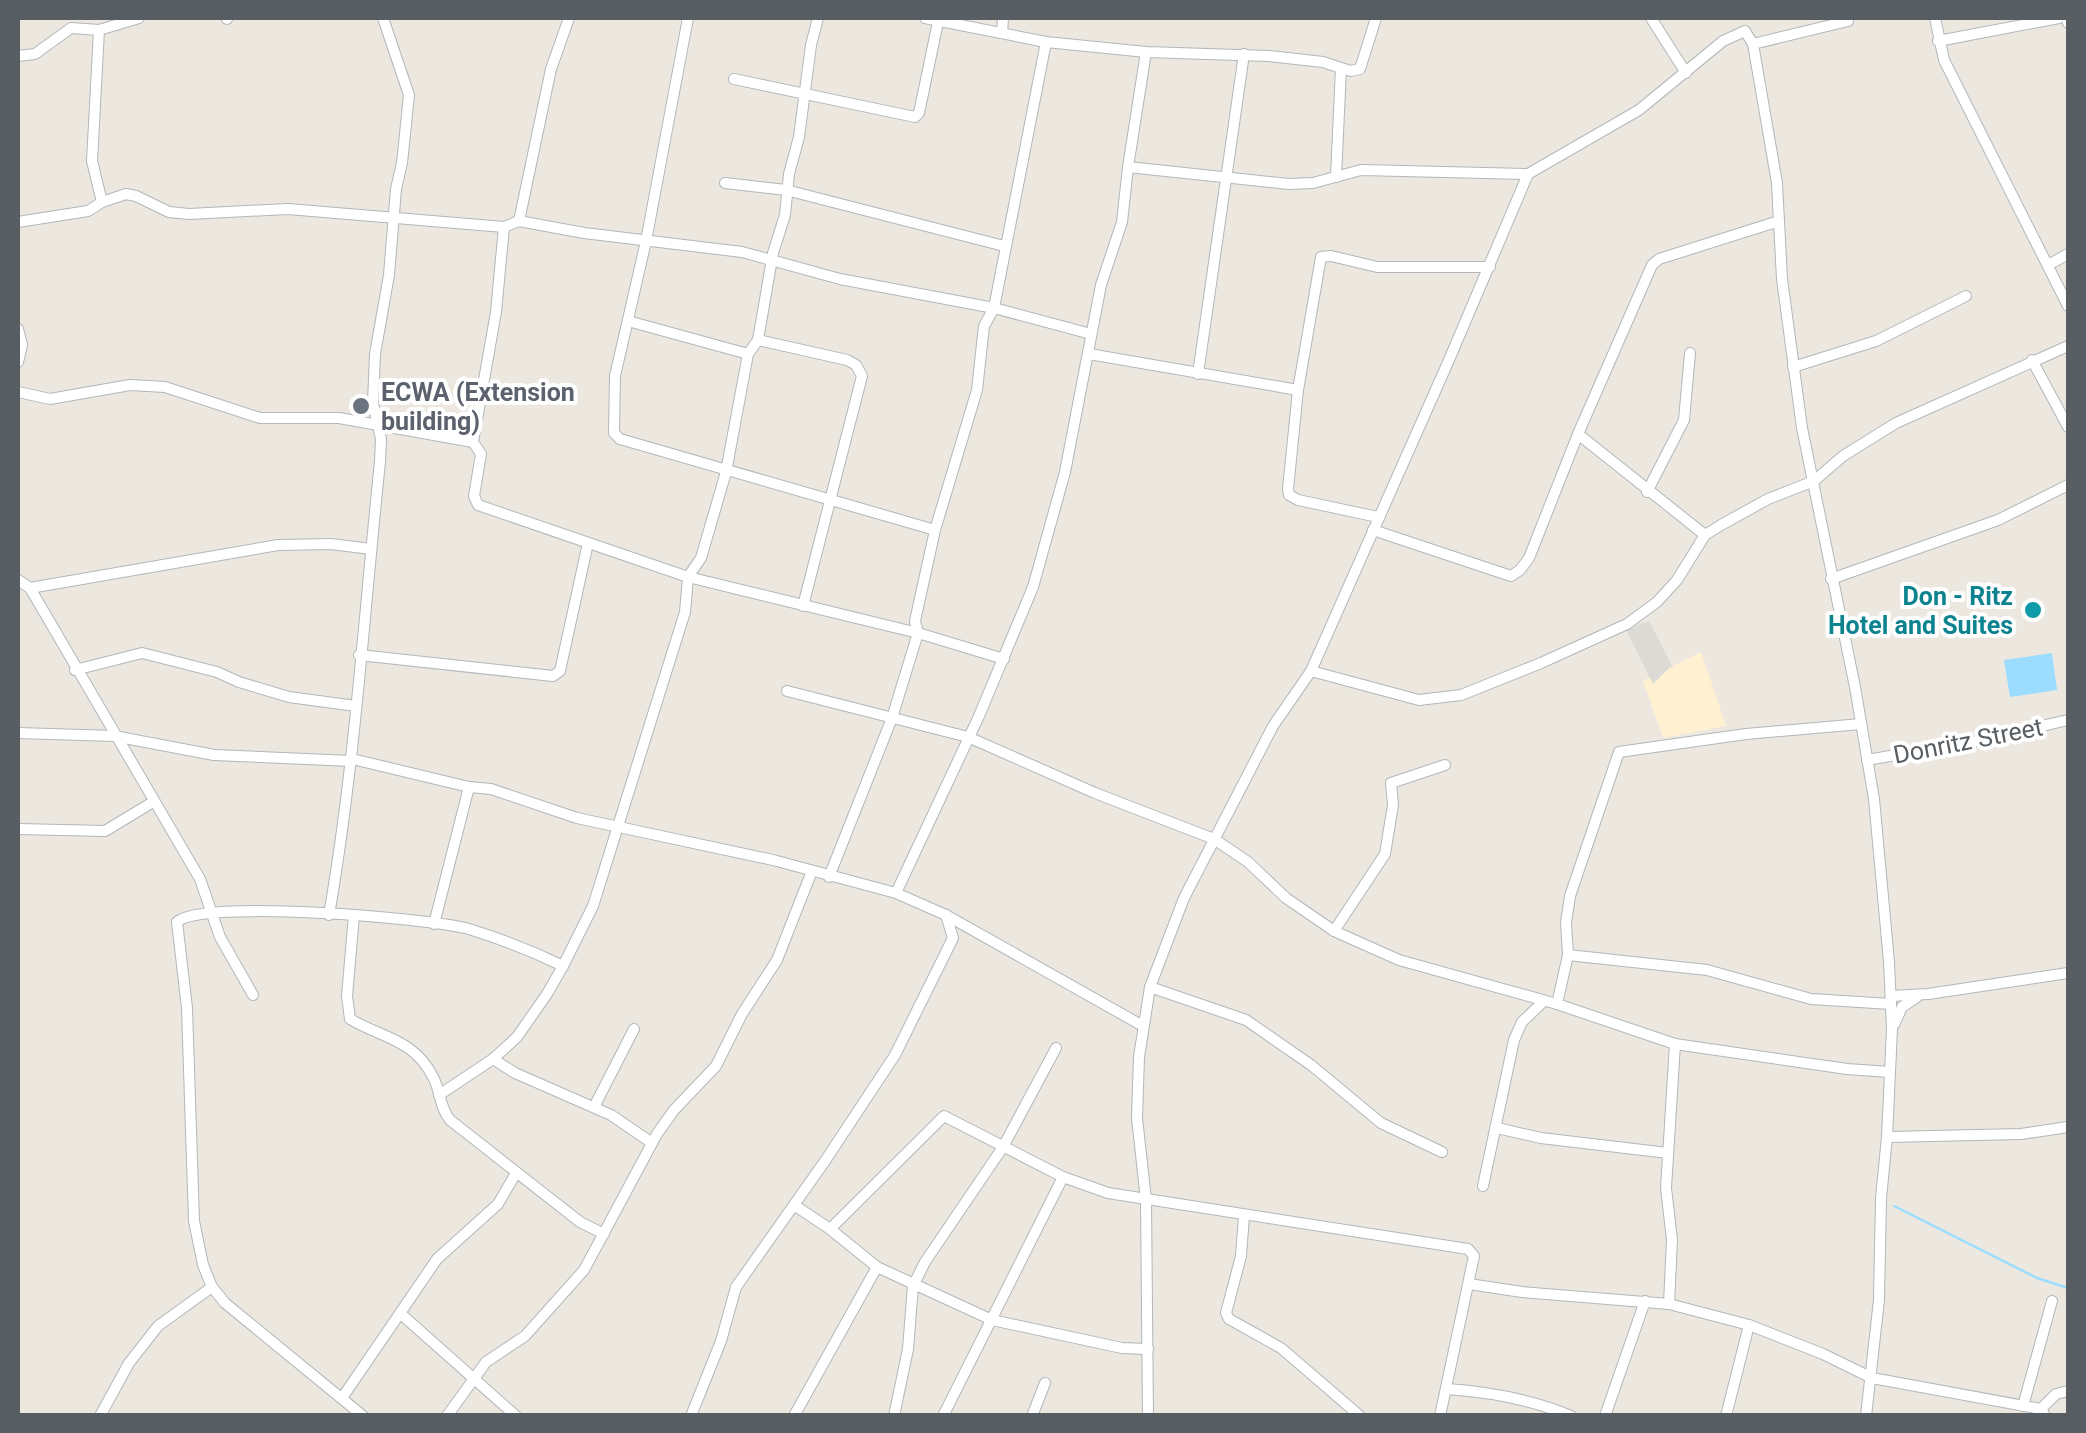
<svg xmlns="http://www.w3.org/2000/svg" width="2086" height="1433" font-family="Roboto,sans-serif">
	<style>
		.commercial { fill: #fff0d2 }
		.industrial { fill: #dcdad4 }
		.water { fill: #9cddff }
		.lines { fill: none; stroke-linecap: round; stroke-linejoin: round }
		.stream { stroke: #9cddff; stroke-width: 2.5 }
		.minor-casing { stroke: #b2b7bb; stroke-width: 12 }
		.minor { stroke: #fff; stroke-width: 10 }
		.worship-dot { fill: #6b7280; stroke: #fff; stroke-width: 4 }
		.culture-dot { fill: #0f9aa8; stroke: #fff; stroke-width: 4 }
		.labels { text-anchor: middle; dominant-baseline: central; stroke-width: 8; stroke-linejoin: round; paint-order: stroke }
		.worship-label { font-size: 25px; font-weight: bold; fill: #5b616d; stroke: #fff; text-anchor: start }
		.culture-label { font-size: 25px; font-weight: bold; fill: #0d838f; stroke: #fff; text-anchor: end }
		.street-label { font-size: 25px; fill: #585d61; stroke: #fff }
	</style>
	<rect width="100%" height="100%" fill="#ece8df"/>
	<polygon class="commercial" points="1701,652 1726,726 1663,738 1643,681"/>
	<polygon class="industrial" points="1649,621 1673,668 1670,667 1653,684 1626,630"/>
	<polygon class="water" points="2052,653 2057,690 2010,697 2004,660"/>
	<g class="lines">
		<polyline class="stream" points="1894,1206 2037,1278 2068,1288"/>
		<defs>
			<g id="minor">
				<polyline points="688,18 646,241 615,376 614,433 620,439 935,530"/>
				<polyline points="925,18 1046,42 1146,52 1269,56 1323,62 1341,68"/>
				<polyline points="1651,18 1686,73"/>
				<polyline points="1935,18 1944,60 2068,306"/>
				<polyline points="2067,18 2068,23"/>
				<polyline points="227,19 227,18"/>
				<polyline points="99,30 92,161 102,202"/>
				<polyline points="1002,33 1003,18"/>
				<polyline points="1938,41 2059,18"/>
				<polyline points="1753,44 1848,21"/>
				<polyline points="18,56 35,54 71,28 99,30 139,18"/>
				<polyline points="734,79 915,117 919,113 938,22"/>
				<polyline points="1128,167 1146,52"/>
				<polyline points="1336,177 1341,68 1351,71 1360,69 1376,18"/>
				<polyline points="725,183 786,190 1004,246"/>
				<polyline points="519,221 551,69 569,18"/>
				<polyline points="18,222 88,211 102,202 126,194 136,196 169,212 189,214 288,209 504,227 519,221 584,233 742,252 840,279 994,308 1091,334"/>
				<polyline points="504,227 496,312 473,442 481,454 474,496 478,505 688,577 918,633 1004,659"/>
				<polyline points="2048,265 2068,254"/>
				<polyline points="628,321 748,354"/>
				<polyline points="18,329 22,345 18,362"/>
				<polyline points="758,340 847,360 856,365 862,376 803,606"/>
				<polyline points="1089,354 1298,390"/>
				<polyline points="2032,360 2068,427"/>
				<polyline points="1793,367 1876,341 1966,296"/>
				<polyline points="1198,374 1244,54"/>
				<polyline points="18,392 50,399 130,385 165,387 260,418 339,418 473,442"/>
				<polyline points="1578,434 1705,535"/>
				<polyline points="1647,492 1684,420 1690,353"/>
				<polyline points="1378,517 1298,500 1289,495 1288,489 1298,390 1321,257 1331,256 1377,267 1490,267"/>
				<polyline points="1373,530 1511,576 1520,570 1529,558 1578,434 1652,265 1659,259 1779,221"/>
				<polyline points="1831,579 1998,520 2068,485"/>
				<polyline points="18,580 30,588 200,879 220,937 253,995"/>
				<polyline points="30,588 278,545 331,544 371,549"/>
				<polyline points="359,655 553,676 560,671 588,543"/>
				<polyline points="75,670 142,653 217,672 239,682 289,697 356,706"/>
				<polyline points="1311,671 1419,700 1461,695 1541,663 1627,624 1657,602 1677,580 1705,535 1721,525 1768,499 1814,481 1843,456 1896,423 2068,346"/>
				<polyline points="787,691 968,737 1095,793 1214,839 1248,862 1286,898 1334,931 1399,960 1557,1004 1675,1044 1847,1069 1890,1072"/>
				<polyline points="18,733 114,736 214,755 352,761"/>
				<polyline points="352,759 469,787 491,789 577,818 773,860 896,893 946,915 1143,1026"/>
				<polyline points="1867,760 1972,742 2068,720"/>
				<polyline points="18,829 105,831 153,802"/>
				<polyline points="829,877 892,718 918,633 915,621 935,530 977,390 984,326 994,308 1046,42"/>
				<polyline points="896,893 979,716 1033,587 1065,472 1101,285 1122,222 1128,167 1289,184 1313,183 1361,170 1528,174"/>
				<path d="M329,915C355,765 364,613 380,462L381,439L373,403L375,354L389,275L396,189L402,163L409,95L383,18"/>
				<path d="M354,915L347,996L350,1019C382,1038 414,1039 433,1077C441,1092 439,1106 450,1120L580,1222L604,1234"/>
				<polyline points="434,924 469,787"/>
				<polyline points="1334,931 1385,854 1393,805 1391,783 1445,765"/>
				<polyline points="1568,955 1707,970 1811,999 1891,1004"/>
				<polyline points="1150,987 1246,1020 1311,1065 1381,1123 1442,1152"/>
				<polyline points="1891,996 1928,994 2068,973"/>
				<polyline points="1557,1004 1568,955 1566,923 1570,896 1619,752 1746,734 1861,724"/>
				<polyline points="1894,1025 1902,1007 1917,997"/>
				<polyline points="493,1059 515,1073 611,1115 652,1143"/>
				<polyline points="439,1095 493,1059 517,1037 547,994 563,966 593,906 685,612 688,577 701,558 726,472 748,354 758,340 773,253 785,215 789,174 799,137 811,45 818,18"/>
				<polyline points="594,1107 634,1029"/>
				<polyline points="1497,1128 1541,1138 1668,1153"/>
				<polyline points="1887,1137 2021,1134 2068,1127"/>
				<polyline points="1483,1186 1514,1040 1522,1022 1544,1001"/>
				<polyline points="794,1205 830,1229 877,1267 992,1320 1122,1348 1148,1349"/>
				<polyline points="1244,1216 1241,1256 1226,1313 1229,1319 1281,1348 1360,1416"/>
				<polyline points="830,1229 944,1116 1063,1177 1108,1193 1468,1249 1474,1256 1440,1416"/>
				<polyline points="1469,1284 1522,1292 1669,1304 1749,1325 1823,1354 1872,1378 2041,1409 2045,1416"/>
				<polyline points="1669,1304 1672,1240 1666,1188 1675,1044"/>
				<polyline points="401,1314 516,1416"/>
				<path d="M1447,1389C1490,1392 1531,1399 1571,1416"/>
				<polyline points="342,1398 437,1259 498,1204 516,1173"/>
				<polyline points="2023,1406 2052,1301"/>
				<polyline points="2041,1409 2056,1394 2068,1391"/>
				<polyline points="100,1416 129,1363 158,1326 212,1287"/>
				<path d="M363,1416L225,1303L212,1287L203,1265L194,1221L187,1008L177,922C202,899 429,918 469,929C501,939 532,951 563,966"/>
				<polyline points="447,1416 486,1362 525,1336 584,1270 657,1134 674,1110 716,1066 742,1014 777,960 812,871"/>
				<polyline points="691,1416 721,1341 736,1287 825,1161 895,1055 953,938 946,915"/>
				<polyline points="794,1416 877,1267"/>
				<polyline points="894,1416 908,1349 913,1286 925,1262 1003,1147 1056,1048"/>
				<polyline points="943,1416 1063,1177"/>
				<polyline points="1032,1416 1045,1383"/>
				<polyline points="1148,1416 1146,1200 1137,1118 1139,1057 1150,987 1184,898 1273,726 1311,671 1449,360 1528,174 1639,110 1723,41 1745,31 1753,44 1777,183 1782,279 1802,428 1855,687 1874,799 1889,962 1892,1029 1887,1137 1881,1198 1879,1300 1866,1416"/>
				<polyline points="1605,1416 1645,1301"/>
				<polyline points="1726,1416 1749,1325"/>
			</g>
		</defs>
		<use href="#minor" class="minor-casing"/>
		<use href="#minor" class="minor"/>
	</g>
	<circle class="worship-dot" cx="361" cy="406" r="10"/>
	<circle class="culture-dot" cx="2033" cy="610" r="10"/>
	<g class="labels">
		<g class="worship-label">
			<text x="381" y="392">ECWA (Extension<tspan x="381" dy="29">building)</tspan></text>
		</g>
		<g class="culture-label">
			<text x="2013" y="596">Don - Ritz<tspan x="2013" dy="29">Hotel and Suites</tspan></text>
		</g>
		<g class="street-label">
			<text transform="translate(1968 741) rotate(-11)">Donritz Street</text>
		</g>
	</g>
	<rect width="2086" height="1433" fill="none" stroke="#585d61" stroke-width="40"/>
</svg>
